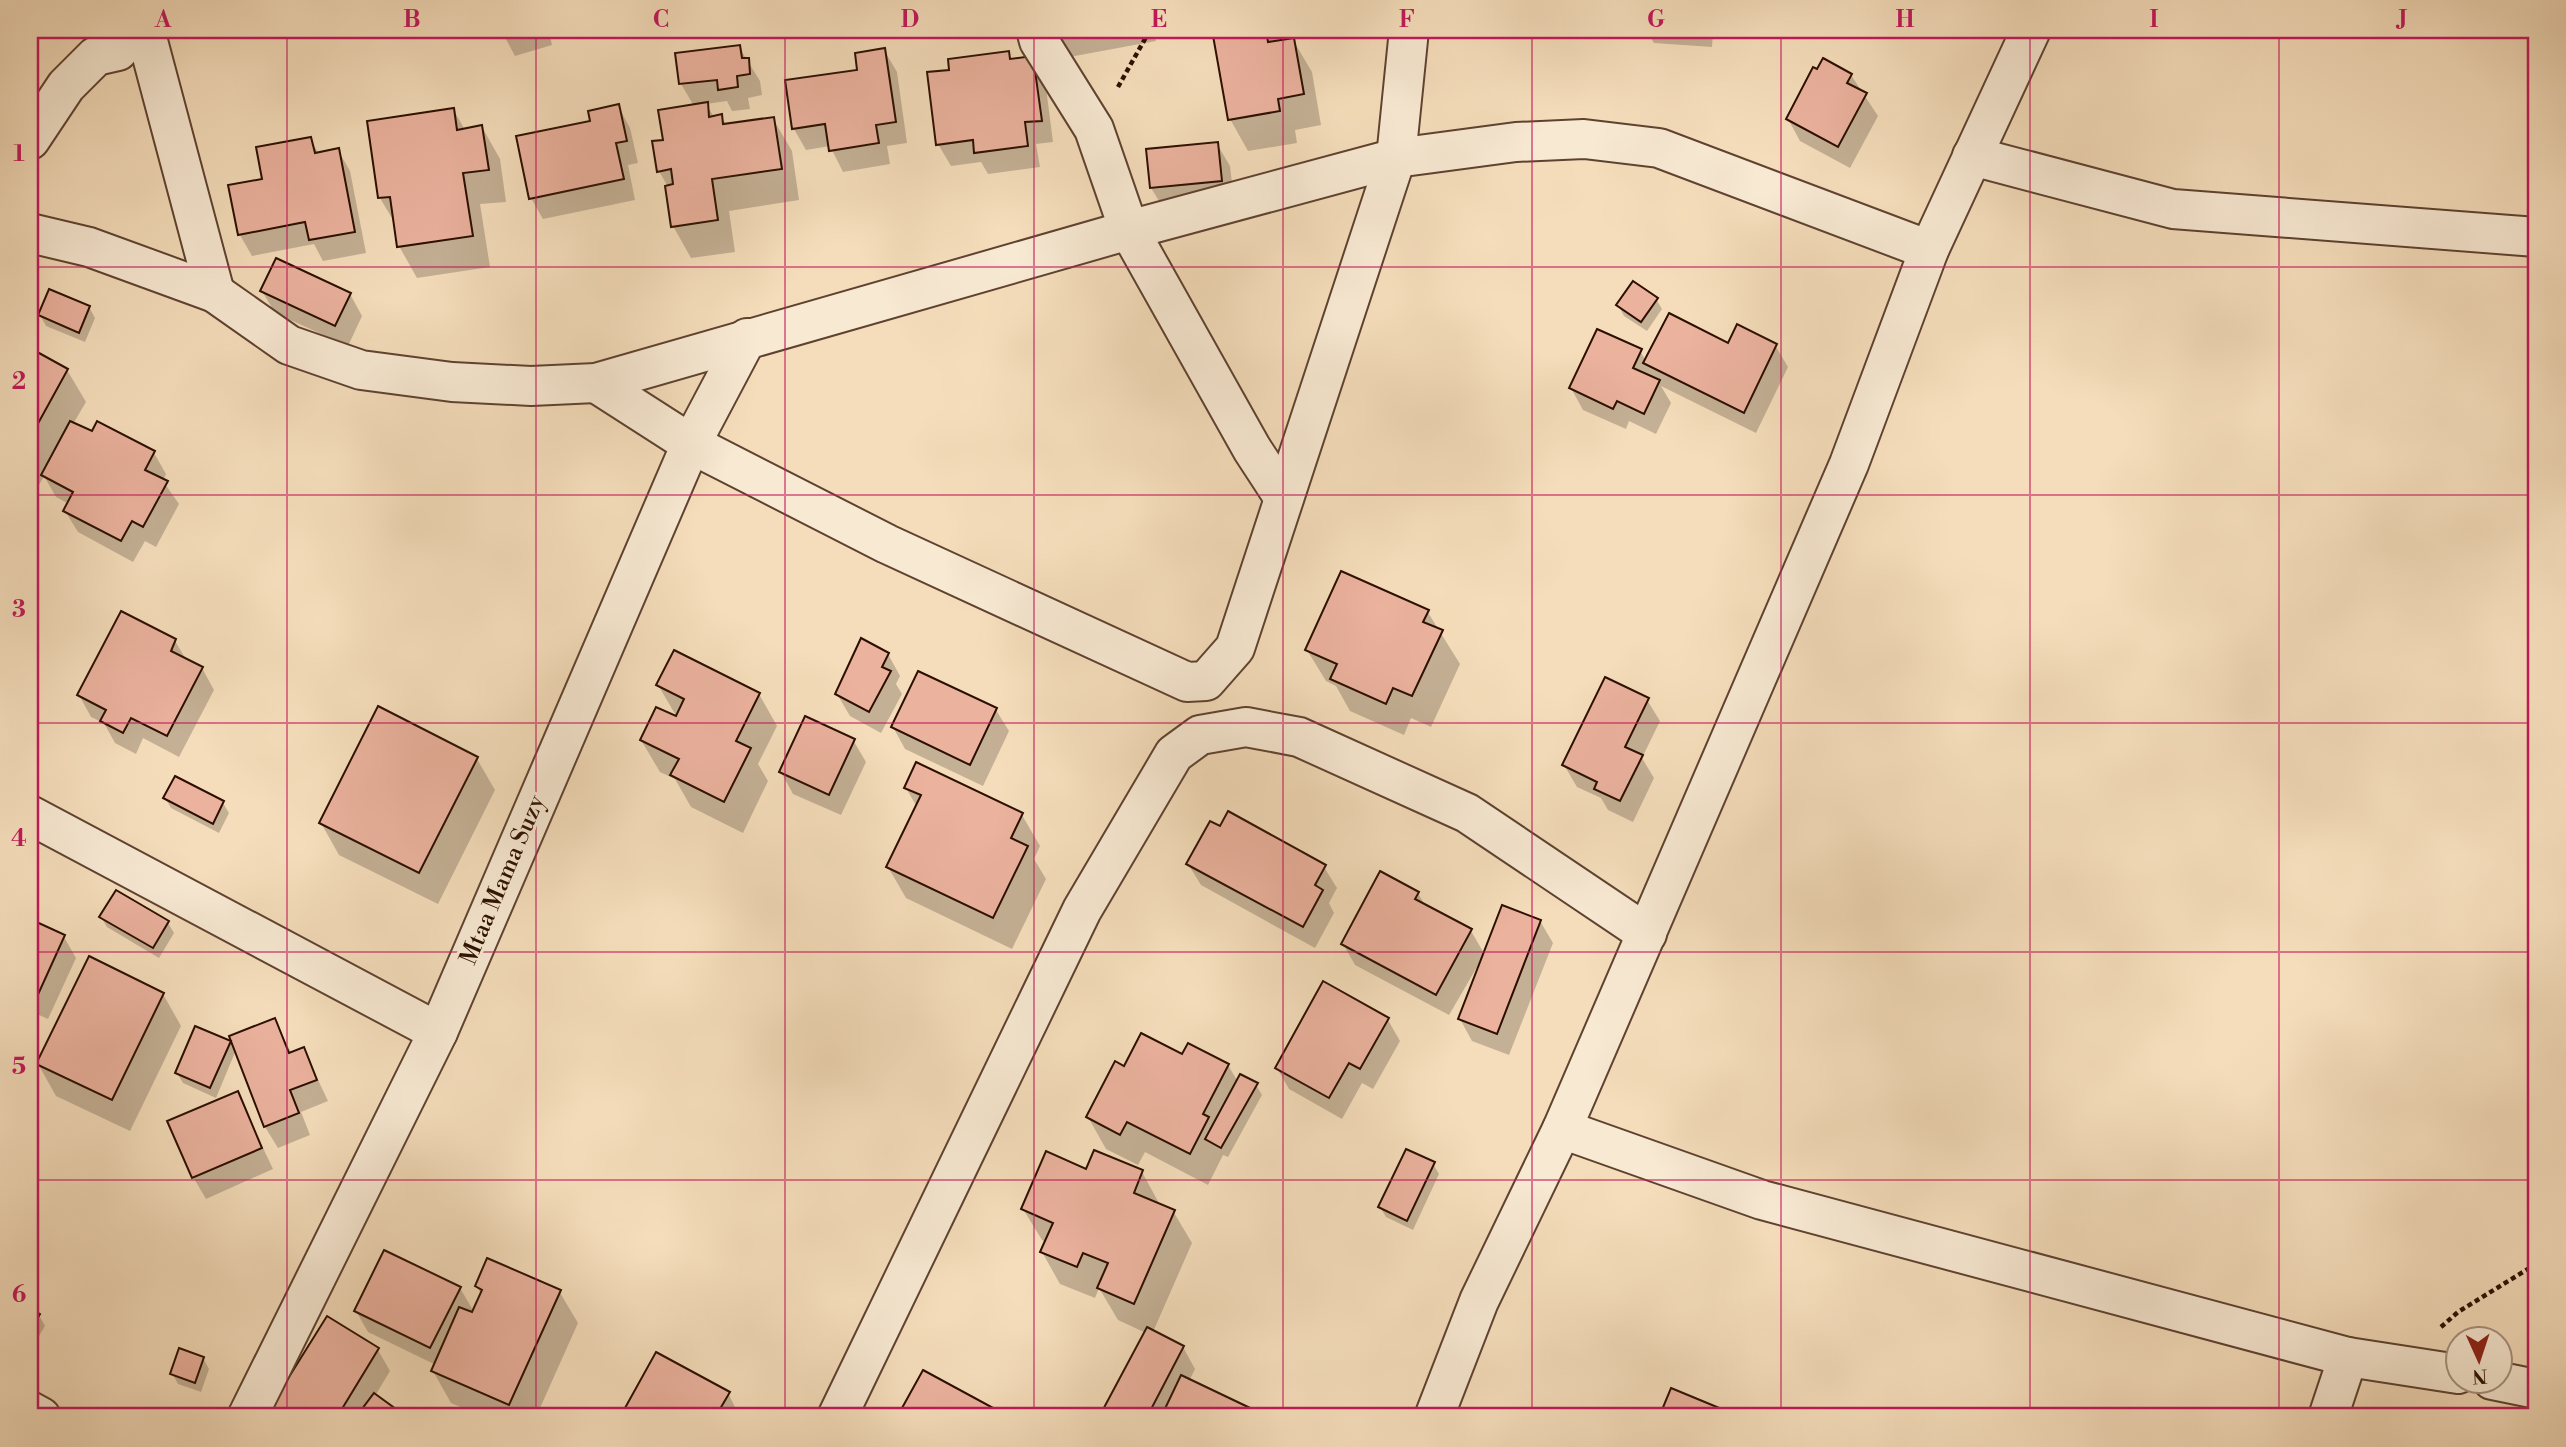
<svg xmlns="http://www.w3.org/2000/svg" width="2566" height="1447" font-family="'Libre Bodoni',serif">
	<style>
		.shadow { fill: #0003 }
		.building { fill: #ebb29e; stroke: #2c0f01; stroke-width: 2 }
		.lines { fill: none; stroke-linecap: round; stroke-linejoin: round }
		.street-casing { stroke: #5e4230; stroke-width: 42 }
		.path { stroke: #2c0f01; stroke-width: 4.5; stroke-dasharray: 5 3.5; stroke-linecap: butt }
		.street { stroke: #f8e9d3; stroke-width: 38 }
		.grid { fill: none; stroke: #c2185b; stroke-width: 2; stroke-opacity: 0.55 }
		.labels { text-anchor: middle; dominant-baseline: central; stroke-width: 6; stroke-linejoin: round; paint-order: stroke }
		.street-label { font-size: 24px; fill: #2c0f01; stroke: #f8e9d3 }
		.neatline { fill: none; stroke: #c2185b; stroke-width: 2.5 }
		.grid-label { font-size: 23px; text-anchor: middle; font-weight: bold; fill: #c2185b }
	</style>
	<rect width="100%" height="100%" fill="#f5ddbb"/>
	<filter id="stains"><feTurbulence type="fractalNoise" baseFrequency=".00286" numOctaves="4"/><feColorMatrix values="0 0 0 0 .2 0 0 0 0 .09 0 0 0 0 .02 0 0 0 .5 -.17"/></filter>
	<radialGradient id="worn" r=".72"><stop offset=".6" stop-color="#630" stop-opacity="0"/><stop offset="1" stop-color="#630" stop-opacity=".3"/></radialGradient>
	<g class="shadow">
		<polygon points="501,30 557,30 549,32 552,45 515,56"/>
		<polygon points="1051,30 1154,30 1156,41 1064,58"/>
		<polygon points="1214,30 1296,30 1297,32 1279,36 1280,42 1293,40 1312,72 1321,125 1295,130 1297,143 1248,151 1230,119"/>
		<polygon points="1646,30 1713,30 1712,47 1654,43"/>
		<polygon points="739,47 760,81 762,95 748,98 750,109 732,111 727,101 706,104 714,117 721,116 726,125 773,119 792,151 799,200 729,211 735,252 691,258 673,226 668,187 659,171 665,141 694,106 681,84 677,55"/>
		<polygon points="884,50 897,72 907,143 887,146 890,164 843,172 830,146 806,150 794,129 787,82 859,71"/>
		<polygon points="1008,53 1012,60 1033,58 1045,80 1053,142 1036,144 1040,167 988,174 981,162 951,166 938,144"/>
		<polygon points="1851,75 1878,116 1850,168 1800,141 1788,119"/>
		<polygon points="618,106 630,128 638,163 628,165 635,200 543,219 531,198 592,122"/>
		<polygon points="453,109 465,130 482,127 500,159 506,202 480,204 490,267 417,278 399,246 396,225 380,198"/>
		<polygon points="310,139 319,154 338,150 350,171 366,253 323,261 314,244 252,256 240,235 231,186 264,180"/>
		<polygon points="1217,144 1230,166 1234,202 1164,209 1151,188"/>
		<polygon points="262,291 350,294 362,316 348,346 275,313"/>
		<polygon points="1656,299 1662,309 1647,331 1624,316 1618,305"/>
		<polygon points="89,307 95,318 85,342 46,326 40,315"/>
		<polygon points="1729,345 1775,345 1788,367 1756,433 1661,386 1671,403 1656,434 1629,421 1626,429 1583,410 1571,388 1640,351 1646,361"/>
		<polygon points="30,350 67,370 86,402 73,424 93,434 154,453 166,474 163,481 179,504 156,547 145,541 133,562 78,532 65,511 69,504 56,497 44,476 30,501"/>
		<polygon points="1427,611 1460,664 1431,727 1411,718 1404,735 1350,711 1336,686 1326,681 1307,650"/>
		<polygon points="175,641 187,661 202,668 214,690 179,757 143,738 136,754 115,743 104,723 91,717 79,695"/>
		<polygon points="888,654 900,676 896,684 902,694 881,733 850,716 837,694"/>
		<polygon points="658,685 759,694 777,726 758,764 768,781 743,833 691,807 675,779 660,772 641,740 678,719"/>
		<polygon points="1647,700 1660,721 1642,758 1654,778 1633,822 1608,810 1601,798 1577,787 1564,765"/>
		<polygon points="996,710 1009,731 983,786 905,749 893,727"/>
		<polygon points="853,740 866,762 841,815 793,794 781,772"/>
		<polygon points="477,759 495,790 438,904 339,855 321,823"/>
		<polygon points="906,788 1022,815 1040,846 1034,859 1046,879 1012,949 906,898 888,867 917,807"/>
		<polygon points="165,798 223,803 229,813 219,833 171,808"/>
		<polygon points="1188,864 1324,867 1337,888 1329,903 1334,913 1315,948 1201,885"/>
		<polygon points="1418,893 1425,906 1471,931 1485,955 1540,921 1553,943 1509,1055 1472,1041 1460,1019 1484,955 1449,1015 1355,965 1343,944"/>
		<polygon points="101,917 168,923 174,933 159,958 107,927"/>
		<polygon points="30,921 64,937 76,958 48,1019 30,1011"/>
		<polygon points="163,994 181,1026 130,1131 56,1096 38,1064"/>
		<polygon points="274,1020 292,1054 304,1050 328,1101 301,1112 310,1135 278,1148 265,1127 236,1050 216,1098 183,1083 177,1073 230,1042 236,1049"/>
		<polygon points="1388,1020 1400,1041 1373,1089 1362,1083 1342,1119 1289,1089 1277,1068"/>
		<polygon points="1183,1057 1228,1065 1238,1082 1256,1085 1262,1095 1228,1157 1223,1155 1208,1185 1145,1152 1138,1165 1106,1149 1088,1117 1125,1068"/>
		<polygon points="237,1093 273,1169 206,1199 193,1177"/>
		<polygon points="1433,1164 1439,1174 1413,1230 1386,1217 1380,1207"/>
		<polygon points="1087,1171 1142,1172 1160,1205 1173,1211 1192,1243 1153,1332 1183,1347 1195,1369 1189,1381 1265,1417 1101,1417 1146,1333 1118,1320 1099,1288 1095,1298 1060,1284 1042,1252 1046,1242 1042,1240 1023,1209"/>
		<polygon points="476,1286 559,1291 578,1323 536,1417 484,1417 451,1403 433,1371 436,1365 368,1332 356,1311 460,1288 474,1312 482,1295"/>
		<polygon points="30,1310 39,1315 45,1326 30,1351"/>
		<polygon points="378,1350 390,1371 375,1396 400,1417 266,1417"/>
		<polygon points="657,1354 728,1393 740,1417 622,1417"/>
		<polygon points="203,1358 209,1369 201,1392 178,1384 172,1373"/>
		<polygon points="924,1372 1006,1417 899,1417"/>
	</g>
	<g class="building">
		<polygon points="1049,30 1089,30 1050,37"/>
		<polygon points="1212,30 1266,30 1268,42 1294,38 1304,94 1278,99 1280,111 1228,120"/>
		<polygon points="740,45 742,58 749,58 750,74 737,76 738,87 718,90 717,80 679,84 675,53"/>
		<polygon points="885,48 896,122 876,125 879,143 829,151 825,124 792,129 785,80 857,70 855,53"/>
		<polygon points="1009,51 1010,59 1033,56 1042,121 1025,122 1028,146 974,153 973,140 936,145 927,72 949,70 948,59"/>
		<polygon points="1823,58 1852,74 1847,83 1867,93 1838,147 1786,119 1813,67 1817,69"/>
		<polygon points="708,102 709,117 722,114 723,124 774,117 782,169 712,179 718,220 671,227 665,186 673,184 671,169 657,172 652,141 663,140 658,110"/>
		<polygon points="619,104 627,141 616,143 624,179 529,199 516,136 590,121 588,111"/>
		<polygon points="454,108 457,130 482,125 489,170 463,173 473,236 397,247 390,197 378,198 367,121"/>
		<polygon points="2533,132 2536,132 2536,172 2534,172"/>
		<polygon points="311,137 315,153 339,148 355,232 309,240 305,222 238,235 228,185 262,179 256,147"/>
		<polygon points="1218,142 1222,181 1150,188 1146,149"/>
		<polygon points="276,258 351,293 335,326 260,291"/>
		<polygon points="1633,281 1658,298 1641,322 1616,305"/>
		<polygon points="49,289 90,306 79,333 38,315"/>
		<polygon points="1669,313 1728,343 1737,324 1777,344 1744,413 1643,363"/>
		<polygon points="1597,329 1642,349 1633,368 1660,380 1644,414 1617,401 1613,409 1569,388"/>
		<polygon points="30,348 68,369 30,438"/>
		<polygon points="70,421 92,431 97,421 155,451 145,470 168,481 143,527 132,521 121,541 63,511 73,492 41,475"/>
		<polygon points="1341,571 1429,610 1423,622 1443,630 1412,696 1393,688 1386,704 1330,679 1337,664 1305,650"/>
		<polygon points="121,611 176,639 171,651 203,667 167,736 131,718 123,733 100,721 106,710 77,695"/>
		<polygon points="861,638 889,653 882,667 891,671 869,712 835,694"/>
		<polygon points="674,650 760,693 736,741 751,748 724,802 670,775 679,759 640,740 656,707 676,716 684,699 656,685"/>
		<polygon points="918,671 997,708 970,765 891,727"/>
		<polygon points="1605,677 1649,698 1625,747 1643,755 1620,801 1594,789 1597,782 1562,765"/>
		<polygon points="378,706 478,757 419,873 319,823"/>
		<polygon points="805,716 855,739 829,795 779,772"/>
		<polygon points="916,762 1023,813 1011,838 1028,846 993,918 886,867 921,795 904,788"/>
		<polygon points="175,776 224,801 213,824 163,798"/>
		<polygon points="1228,811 1326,865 1315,885 1323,890 1303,927 1186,864 1210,821 1220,826"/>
		<polygon points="1380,871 1419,892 1415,899 1472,929 1436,995 1341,944"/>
		<polygon points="116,890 169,921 153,948 99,917"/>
		<polygon points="1502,905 1541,920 1497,1034 1458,1019"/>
		<polygon points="30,919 65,935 36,999 30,996"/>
		<polygon points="89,956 164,993 112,1100 36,1064"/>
		<polygon points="1323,981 1389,1018 1360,1069 1349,1063 1329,1098 1275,1068"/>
		<polygon points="275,1018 289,1053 304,1047 317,1080 290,1090 299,1113 264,1127 229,1036"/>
		<polygon points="195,1026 231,1041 210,1088 175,1073"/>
		<polygon points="1141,1033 1182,1054 1188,1043 1229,1064 1203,1114 1209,1117 1190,1154 1127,1122 1120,1135 1086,1117 1115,1061 1124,1066"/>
		<polygon points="1240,1074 1258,1083 1221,1148 1205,1139"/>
		<polygon points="238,1091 262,1148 192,1178 167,1121"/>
		<polygon points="1406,1149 1435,1162 1407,1221 1378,1207"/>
		<polygon points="1094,1150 1143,1170 1134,1193 1175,1210 1134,1304 1097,1288 1108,1263 1083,1253 1077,1267 1040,1252 1053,1223 1021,1209 1046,1151 1086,1169"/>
		<polygon points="384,1250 461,1287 430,1348 354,1311"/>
		<polygon points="487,1258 561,1290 509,1405 431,1371 459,1307 472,1312 482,1290 475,1286"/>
		<polygon points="30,1308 40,1314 30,1331"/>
		<polygon points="327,1316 379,1348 337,1417 264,1417"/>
		<polygon points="1147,1327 1184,1346 1147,1417 1099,1417"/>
		<polygon points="179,1348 204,1357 195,1383 170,1374"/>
		<polygon points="656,1352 730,1392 720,1409 732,1417 620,1417"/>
		<polygon points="923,1370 1008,1416 1007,1417 897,1417"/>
		<polygon points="1181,1375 1269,1417 1161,1417"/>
		<polygon points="1671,1388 1741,1417 1659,1417"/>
		<polygon points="374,1393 400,1412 396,1417 356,1417"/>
	</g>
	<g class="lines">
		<defs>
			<g id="street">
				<polyline points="145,30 215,293"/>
				<polyline points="1036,30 1039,41 1094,129 1129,230 1252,449 1284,498"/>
				<polyline points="30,140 66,86 96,56 118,51 136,30"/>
				<polyline points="1972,156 2173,209 2536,237"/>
				<polyline points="30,233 89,247 215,293 289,345 361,370 452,382 531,386 596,383 1129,230 1396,158 1516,142 1584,139 1659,148 1929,250"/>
				<polyline points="596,383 691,444 887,544 1187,682 1206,681 1235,648 1396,158 1409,30"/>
				<polyline points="30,815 438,1032"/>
				<polyline points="1562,1129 1762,1200 2348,1357 2458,1374"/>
				<polyline points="2492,1380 2536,1389"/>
				<polyline points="30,1411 41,1417"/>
				<polyline points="247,1417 438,1032 691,444 747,338"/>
				<polyline points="837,1417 1082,910 1174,754 1200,735 1246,727 1299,737 1467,813 1647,934"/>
				<polyline points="1434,1417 1479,1301 1562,1129 1849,464 1929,250 2031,30"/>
				<polyline points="2328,1417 2348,1357"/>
			</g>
		</defs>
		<use href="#street" class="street-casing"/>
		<g class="path">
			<polyline points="1118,87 1150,30"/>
			<polyline points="2441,1327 2458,1312 2536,1264"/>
		</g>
		<use href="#street" class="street"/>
	</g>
	<path class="grid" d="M287,30V1417M536,30V1417M785,30V1417M1034,30V1417M1283,30V1417M1532,30V1417M1781,30V1417M2030,30V1417M2279,30V1417M30,267H2536M30,495H2536M30,723H2536M30,952H2536M30,1180H2536"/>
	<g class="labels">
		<g class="street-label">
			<text transform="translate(503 880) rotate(-67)">Mtaa Mama Suzy</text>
		</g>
	</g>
	<rect width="2566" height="1447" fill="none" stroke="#f5ddbb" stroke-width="77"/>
	<g transform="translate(2479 1360) rotate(177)"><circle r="33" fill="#f8e9d3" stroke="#a6927f" stroke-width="2"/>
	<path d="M0-5L12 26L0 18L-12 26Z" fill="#8f2418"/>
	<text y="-10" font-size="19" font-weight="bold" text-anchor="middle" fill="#2c0f01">N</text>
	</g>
	<rect x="38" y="38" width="2490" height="1370" class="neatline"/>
	<g class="grid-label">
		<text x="163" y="27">A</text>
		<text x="412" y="27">B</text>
		<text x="661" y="27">C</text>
		<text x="910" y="27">D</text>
		<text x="1159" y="27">E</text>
		<text x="1407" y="27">F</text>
		<text x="1656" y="27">G</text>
		<text x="1905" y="27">H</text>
		<text x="2154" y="27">I</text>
		<text x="2403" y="27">J</text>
		<text x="19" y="161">1</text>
		<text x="19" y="389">2</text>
		<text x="19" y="617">3</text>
		<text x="19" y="846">4</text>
		<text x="19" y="1074">5</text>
		<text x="19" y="1302">6</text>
	</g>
	<rect width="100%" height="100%" filter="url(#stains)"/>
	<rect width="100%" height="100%" fill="url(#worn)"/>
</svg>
